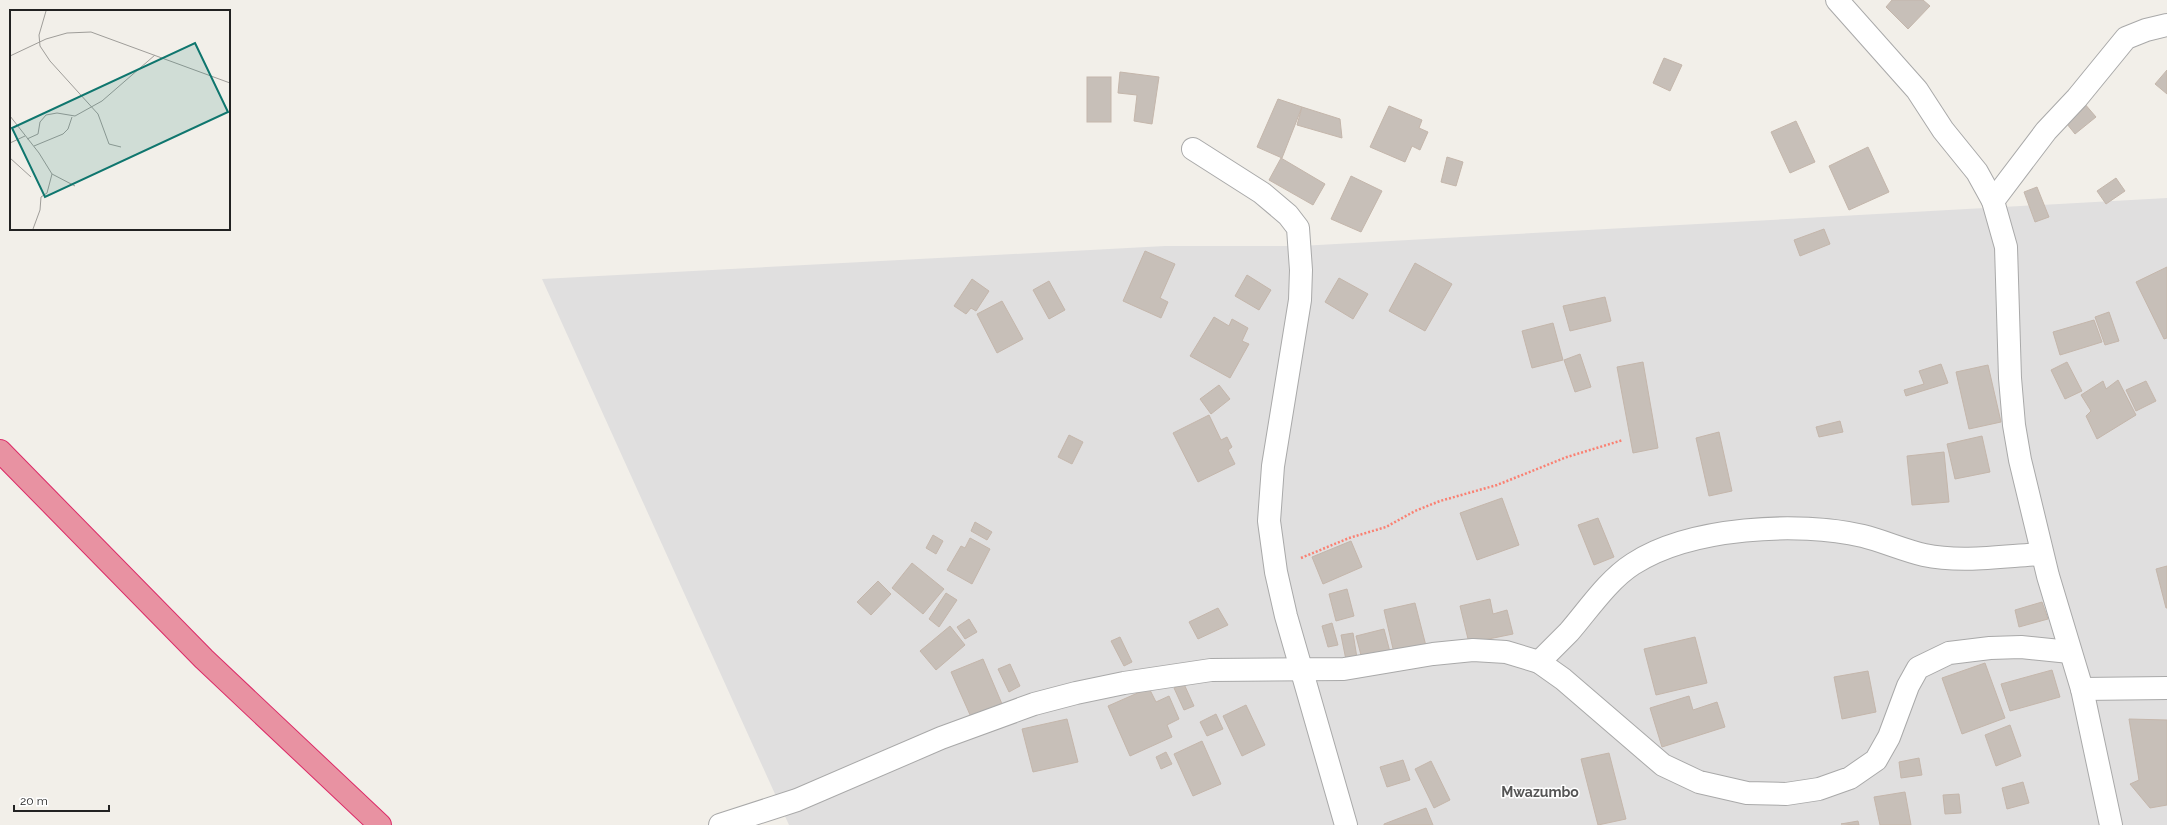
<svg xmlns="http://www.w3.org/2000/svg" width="2167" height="825" font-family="Raleway,sans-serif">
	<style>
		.residential { fill: #e0dfdf }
		.building { fill: #c7bfb8; stroke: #c4b6ab }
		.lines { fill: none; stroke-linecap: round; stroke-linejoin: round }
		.minor-casing { stroke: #a9a9a9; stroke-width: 24 }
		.highway-casing { stroke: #dc2a67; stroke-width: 24 }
		.path { stroke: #fa8072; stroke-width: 2.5; stroke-dasharray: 2 2; stroke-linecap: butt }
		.minor { stroke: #fff; stroke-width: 22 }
		.highway { stroke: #e892a2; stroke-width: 22 }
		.labels { text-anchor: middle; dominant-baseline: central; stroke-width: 3; stroke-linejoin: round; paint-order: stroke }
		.quarter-label { font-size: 14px; font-weight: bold; fill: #555; stroke: #fff }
		.inset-road { fill: none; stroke: #9f9d99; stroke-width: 1 }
		.view { fill: #0f766e; fill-opacity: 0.15; stroke: #0f766e; stroke-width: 2 }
		.inset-edge { fill: none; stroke: #222; stroke-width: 2 }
	</style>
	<rect width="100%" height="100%" fill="#f2efe9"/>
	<polygon class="residential" points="2167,198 2167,825 789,825 542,279 1165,246 1300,246"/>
	<g class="building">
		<polygon points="1892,0 1923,0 1930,6 1908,29 1886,7"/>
		<polygon points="1664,58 1682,65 1670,91 1653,83"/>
		<polygon points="2167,70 2167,94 2155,84"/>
		<polygon points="1120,72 1159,77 1152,124 1134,121 1137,95 1118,93"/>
		<rect x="1087" y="77" width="24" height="45"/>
		<polygon points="1278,99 1302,107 1282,158 1257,147"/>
		<polygon points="2084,103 2096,117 2075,134 2063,119"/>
		<polygon points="1389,106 1422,120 1419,128 1428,132 1420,150 1412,146 1405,162 1370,147"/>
		<polygon points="1302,107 1340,119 1342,138 1297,125"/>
		<polygon points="1796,121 1815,162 1790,173 1771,132"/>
		<polygon points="1868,147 1889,192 1849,210 1829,166"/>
		<polygon points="1447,157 1463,162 1456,186 1441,182"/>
		<polygon points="1281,158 1325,184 1313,205 1269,180"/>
		<polygon points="1351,176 1382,191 1361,232 1331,219"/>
		<polygon points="2116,178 2125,191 2106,204 2097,191"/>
		<polygon points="2037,187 2049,217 2035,222 2024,192"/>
		<polygon points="1824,229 1830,244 1800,256 1794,240"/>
		<polygon points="1145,251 1175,264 1160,298 1168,302 1161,318 1123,301"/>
		<polygon points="1415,263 1452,284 1425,331 1389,311"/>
		<polygon points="2167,267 2167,338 2164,339 2136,282"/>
		<polygon points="1247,275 1271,290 1259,310 1235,296"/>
		<polygon points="1339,278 1368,294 1353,319 1325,302"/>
		<polygon points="972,279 989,291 976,311 971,308 966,314 954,306"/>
		<polygon points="1049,281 1065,310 1049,319 1033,290"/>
		<polygon points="1605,297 1611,321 1570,331 1563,306"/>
		<polygon points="1002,301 1023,339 997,353 977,314"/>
		<polygon points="2109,312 2119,341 2105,345 2095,317"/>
		<polygon points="1214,317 1229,326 1232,319 1248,328 1242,341 1249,344 1230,378 1190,356"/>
		<polygon points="2094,320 2102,342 2060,355 2053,332"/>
		<polygon points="1553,323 1563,360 1532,368 1522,331"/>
		<polygon points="1580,354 1591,387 1575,392 1564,360"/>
		<polygon points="1643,362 1658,448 1633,453 1617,367"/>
		<polygon points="2067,362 2082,391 2065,399 2051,370"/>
		<polygon points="1941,364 1948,383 1906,396 1904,390 1924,384 1919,371"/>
		<polygon points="1988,365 2001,422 1969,429 1956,372"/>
		<polygon points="2118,380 2136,415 2097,439 2086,416 2091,411 2081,395 2103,381 2106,389"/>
		<polygon points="2146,381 2156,401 2136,411 2126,390"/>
		<polygon points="1219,385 1230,399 1211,414 1200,399"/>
		<polygon points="1209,415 1221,440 1227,437 1232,447 1228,450 1235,464 1198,482 1173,433"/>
		<polygon points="1840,421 1843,432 1819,437 1816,427"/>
		<polygon points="1719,432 1732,491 1709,496 1696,438"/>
		<polygon points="1069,435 1083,442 1072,464 1058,457"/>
		<polygon points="1982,436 1990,472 1955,479 1947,444"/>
		<polygon points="1944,452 1949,502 1912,505 1907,456"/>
		<polygon points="1502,498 1519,545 1477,560 1460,513"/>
		<polygon points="1598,518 1614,557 1594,565 1578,525"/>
		<polygon points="975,522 992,532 987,540 971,531"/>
		<polygon points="933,535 943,541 936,554 926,548"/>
		<polygon points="970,538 990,549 972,584 947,570 961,546 965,548"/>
		<polygon points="1351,541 1362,567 1323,584 1312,557"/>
		<polygon points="912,563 944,589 923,614 892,588"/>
		<polygon points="2167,566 2167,608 2166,608 2156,569"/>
		<polygon points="878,581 891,594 871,615 857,602"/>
		<polygon points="1347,589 1354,616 1336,621 1329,594"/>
		<polygon points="946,593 957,600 939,627 929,619"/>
		<polygon points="1490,599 1493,614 1507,610 1513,634 1469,643 1460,606"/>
		<polygon points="2042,602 2048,619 2019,627 2015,610"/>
		<polygon points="1415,603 1426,646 1394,653 1384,610"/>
		<polygon points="1218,608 1228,625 1198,639 1189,622"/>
		<polygon points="969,619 977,632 965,639 957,627"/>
		<polygon points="1332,623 1338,645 1328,647 1322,626"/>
		<polygon points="950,626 965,645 936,670 920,651"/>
		<polygon points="1384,629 1390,652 1362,659 1356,636"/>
		<polygon points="1353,633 1357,658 1346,660 1341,635"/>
		<polygon points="1120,637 1132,662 1124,666 1111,641"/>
		<polygon points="1695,637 1707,683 1656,695 1644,649"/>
		<polygon points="983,659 1002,704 971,717 951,672"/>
		<polygon points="1985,663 2005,718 1962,734 1942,678"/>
		<polygon points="1010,664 1020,686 1009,692 998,669"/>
		<polygon points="2052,670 2060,697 2010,711 2001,684"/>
		<polygon points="1868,671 1876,712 1842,719 1834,677"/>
		<polygon points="1184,684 1194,706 1184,710 1174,688"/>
		<polygon points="1149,688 1156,702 1169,696 1179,719 1167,725 1172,737 1130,756 1108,706"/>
		<polygon points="1689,696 1693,710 1717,702 1725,727 1662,747 1650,708"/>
		<polygon points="1246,705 1265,745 1242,756 1223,716"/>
		<polygon points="1216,714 1223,729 1207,736 1200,722"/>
		<polygon points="1067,719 1078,762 1033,772 1022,729"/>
		<polygon points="2129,719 2167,720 2167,805 2150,808 2130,784 2139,780"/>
		<polygon points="2010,725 2021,756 1996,766 1985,735"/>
		<polygon points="1202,741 1221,784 1193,796 1174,754"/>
		<polygon points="1166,752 1172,764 1161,769 1156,757"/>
		<polygon points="1609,753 1626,819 1598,825 1581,759"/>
		<polygon points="1919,758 1922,775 1901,778 1899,762"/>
		<polygon points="1403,760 1410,780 1387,787 1380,767"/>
		<polygon points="1431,761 1450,800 1434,808 1415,769"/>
		<polygon points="2023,782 2029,803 2007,809 2002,788"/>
		<polygon points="1905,792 1911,825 1880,825 1874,797"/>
		<polygon points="1959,794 1961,813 1945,814 1943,795"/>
		<polygon points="1426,808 1433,825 1384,825 1384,824"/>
		<polygon points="1858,821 1859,825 1841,824"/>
	</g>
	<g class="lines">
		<defs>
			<g id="minor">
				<polyline points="1837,0 1917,90 1943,130 1977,172 1993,201 2006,247 2010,378 2014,425 2020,460 2048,576 2082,689 2111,825"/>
				<polyline points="1193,149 1262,193 1288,215 1298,228 1301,270 1300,300 1273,466 1269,521 1276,572 1286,616 1346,825"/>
				<polyline points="1993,201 2046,131 2077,98 2126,38 2146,30 2167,25"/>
				<path d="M1539,662C1549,652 1559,642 1569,632C1588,610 1608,580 1633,564C1690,527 1798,521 1863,536C1883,541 1903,550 1924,555C1961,563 2004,556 2042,554"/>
				<polyline points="2082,689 2167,688"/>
				<polyline points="720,825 797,800 941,738 1034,704 1076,693 1124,683 1211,670 1344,669 1433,654 1473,650 1506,652 1539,662 1563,679 1663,765 1699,782 1747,793 1786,794 1819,789 1850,778 1876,760 1889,737 1908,686 1918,668 1949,653 1990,648 2021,647 2070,652"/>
			</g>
			<polyline id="highway" points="0,451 204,659 380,825"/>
		</defs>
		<use href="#minor" class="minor-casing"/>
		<use href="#highway" class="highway-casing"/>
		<polyline class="path" points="1301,558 1349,538 1386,527 1415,511 1440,501 1497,485 1567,457 1623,440"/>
		<use href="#minor" class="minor"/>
		<use href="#highway" class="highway"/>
	</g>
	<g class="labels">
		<g class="quarter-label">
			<text x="1540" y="792">Mwazumbo</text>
		</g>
	</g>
	<g transform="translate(10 10)">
		<rect width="220" height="220" fill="#f2efe9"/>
		<path class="inset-road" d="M36,1L29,25L30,36L40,51L88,104L99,134L111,137M0,46L36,29L57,23L81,22L220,73M0,106L29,143L42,164L65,176M17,129L28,124L30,112L36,105L47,103L65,106L92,91L145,45M0,133L15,126M24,136L53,124L58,119L62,107M0,148L21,167M23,219L30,200L31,187L37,183L42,164"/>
		<path class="view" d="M185,33L218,102L35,187L2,118Z"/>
		<rect width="220" height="220" class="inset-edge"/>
	</g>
	<path d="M14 805v6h95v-6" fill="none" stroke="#222222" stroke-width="2"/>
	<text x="20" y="805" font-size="12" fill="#222222" stroke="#ffffff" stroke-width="3" paint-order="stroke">20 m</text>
</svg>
